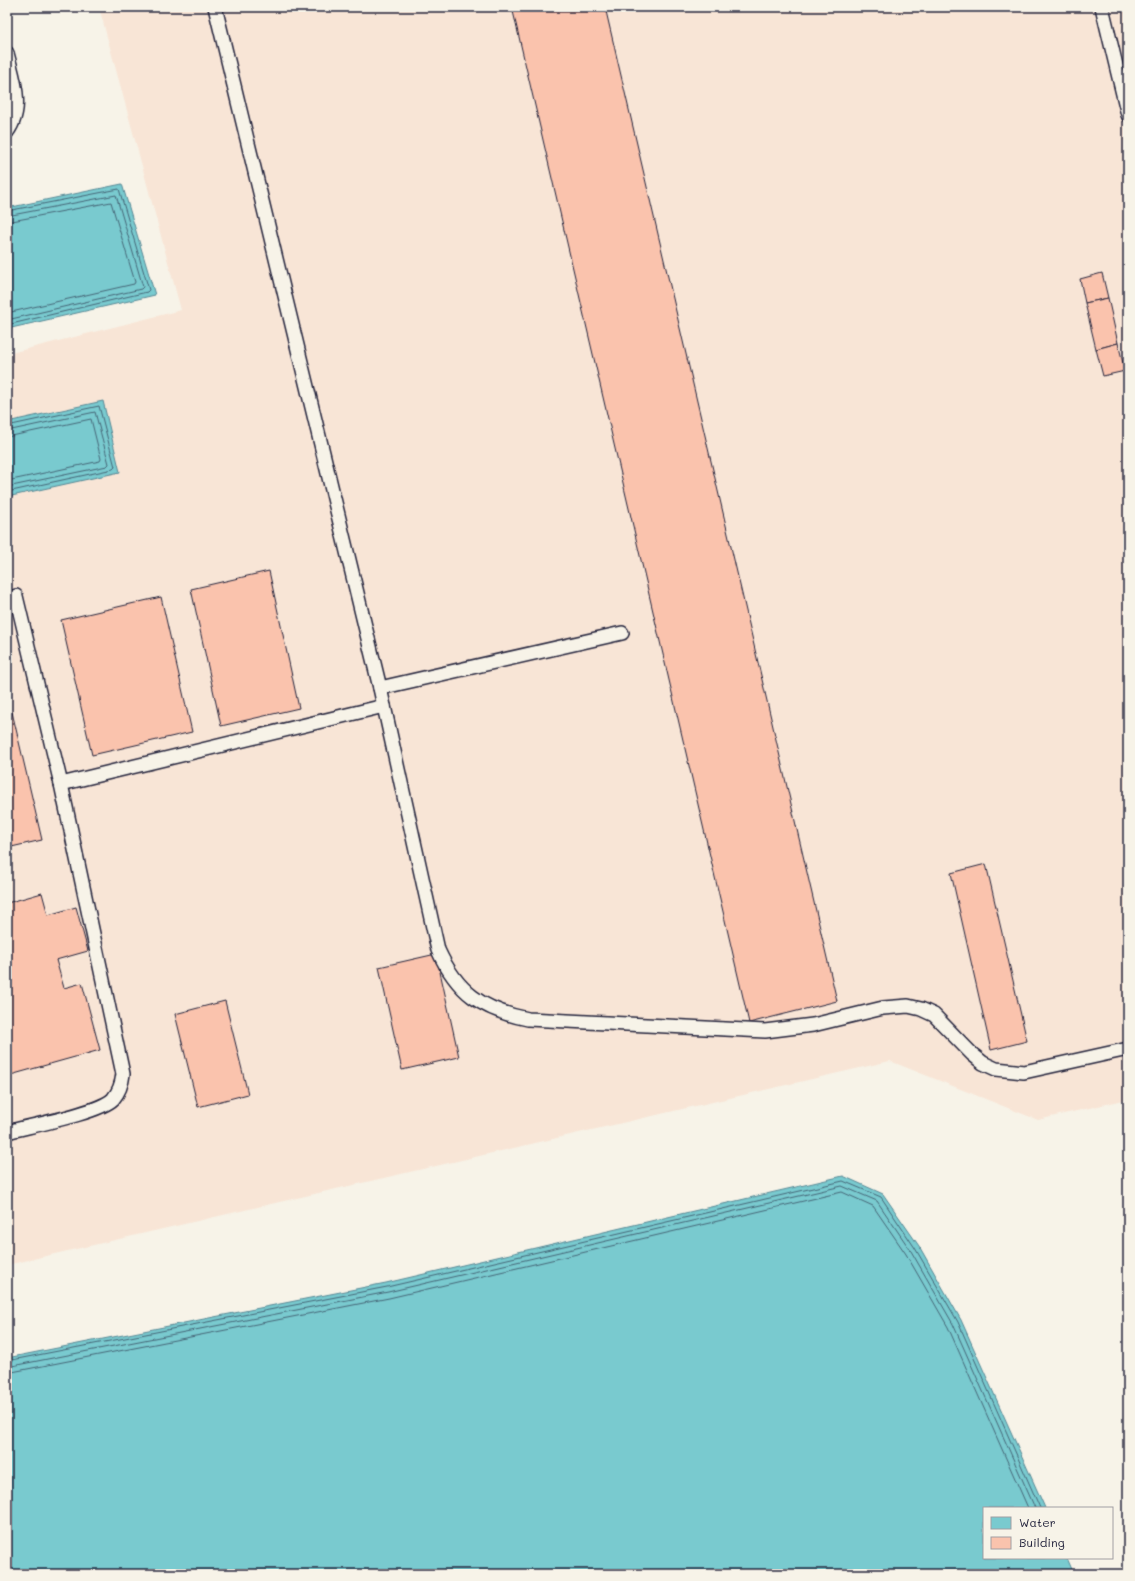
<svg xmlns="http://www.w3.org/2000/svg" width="1135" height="1581" font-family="Mali,sans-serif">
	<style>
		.built { fill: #f8e5d6 }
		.water { fill: #79cacf; stroke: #568794 }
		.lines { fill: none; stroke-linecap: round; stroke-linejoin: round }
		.shore { stroke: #456576; stroke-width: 1 }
		.building { fill: #fac3ad; stroke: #22223b }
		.service-casing { stroke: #22223b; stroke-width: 16 }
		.service { stroke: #f7f3e8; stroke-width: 13 }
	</style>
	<rect width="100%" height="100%" fill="#f7f3e8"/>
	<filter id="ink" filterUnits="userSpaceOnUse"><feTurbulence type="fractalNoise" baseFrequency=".025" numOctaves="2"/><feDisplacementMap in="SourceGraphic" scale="8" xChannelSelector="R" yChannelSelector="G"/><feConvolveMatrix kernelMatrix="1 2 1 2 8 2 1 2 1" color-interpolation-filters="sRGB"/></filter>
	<g filter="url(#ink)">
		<polygon class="built" points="99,7 1128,7 1128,1099 1038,1120 890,1061 7,1265 7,354 181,310"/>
		<g class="water">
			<polygon points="122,184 155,295 7,329 7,208"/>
			<polygon points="103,401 120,472 7,497 7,422"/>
			<polygon points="843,1176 883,1194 919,1246 961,1320 1045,1508 984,1508 984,1558 1067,1558 1074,1574 7,1574 7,1358 386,1283"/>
		</g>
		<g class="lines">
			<g class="shore">
				<polyline points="7,211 119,189 149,290 147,292 7,325"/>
				<polyline points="7,216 116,195 143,287 141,289 7,320"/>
				<polyline points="7,222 111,202 135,282 134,284 7,313"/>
				<polyline points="7,426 99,406 115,467 113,469 7,492"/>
				<polyline points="7,431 95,412 109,464 107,466 7,487"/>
				<polyline points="7,437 91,419 101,459 100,461 7,481"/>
				<polyline points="7,1361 387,1287 843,1181 881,1197 915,1248 958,1322 1040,1508"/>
				<polyline points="7,1367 388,1292 842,1186 877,1201 911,1251 953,1324 1035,1508"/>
				<polyline points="7,1373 389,1298 842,1192 873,1206 906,1254 948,1327 1028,1508"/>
			</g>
		</g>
		<g class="building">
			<polygon points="512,7 605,7 837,1001 749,1023"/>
			<polygon points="1102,273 1108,298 1085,303 1080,279"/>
			<polygon points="1108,298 1118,343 1096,349 1085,303"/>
			<polygon points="1118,343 1125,371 1103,376 1096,349"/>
			<polygon points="269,571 299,708 221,726 191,589"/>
			<polygon points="161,597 192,732 92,755 61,620"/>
			<polygon points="12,712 42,840 7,848 7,713"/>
			<polygon points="986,864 1027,1041 991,1050 951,873"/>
			<polygon points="42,893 48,915 76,907 88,951 56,960 64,988 82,983 100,1050 7,1076 7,903"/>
			<polygon points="436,954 459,1057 402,1070 379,967"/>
			<polygon points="225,1001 248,1094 198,1107 175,1014"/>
		</g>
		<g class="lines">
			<defs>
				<g id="service">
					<path d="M215,7L380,688L438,950C457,992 482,1010 528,1019L765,1031L813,1025L883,1008L908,1006L921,1009L934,1015L972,1054L983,1063L996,1069L1024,1072L1128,1049"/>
					<polyline points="1102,7 1128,115"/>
					<path d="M7,53C13,78 25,108 7,132"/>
					<polyline points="380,688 622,633"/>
					<polyline points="61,784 384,706"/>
					<path d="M7,1132C29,1126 99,1113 113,1099C119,1092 122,1083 123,1074L61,784L16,596"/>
				</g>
			</defs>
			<use href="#service" class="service-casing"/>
			<use href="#service" class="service"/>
		</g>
	</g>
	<rect width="1135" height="1581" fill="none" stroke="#f7f3e8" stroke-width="24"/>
	<rect x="12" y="12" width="1111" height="1557" fill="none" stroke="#22223b" stroke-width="1.5" filter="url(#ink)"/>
	<rect x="983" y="1507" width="130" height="52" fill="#f7f3e8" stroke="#a29fa3"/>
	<rect x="991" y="1517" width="20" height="12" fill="#79cacf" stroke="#a29fa3"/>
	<text x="1019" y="1527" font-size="12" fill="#22223b">Water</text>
	<rect x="991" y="1537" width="20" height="12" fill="#fac3ad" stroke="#a29fa3"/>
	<text x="1019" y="1547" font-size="12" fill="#22223b">Building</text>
</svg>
